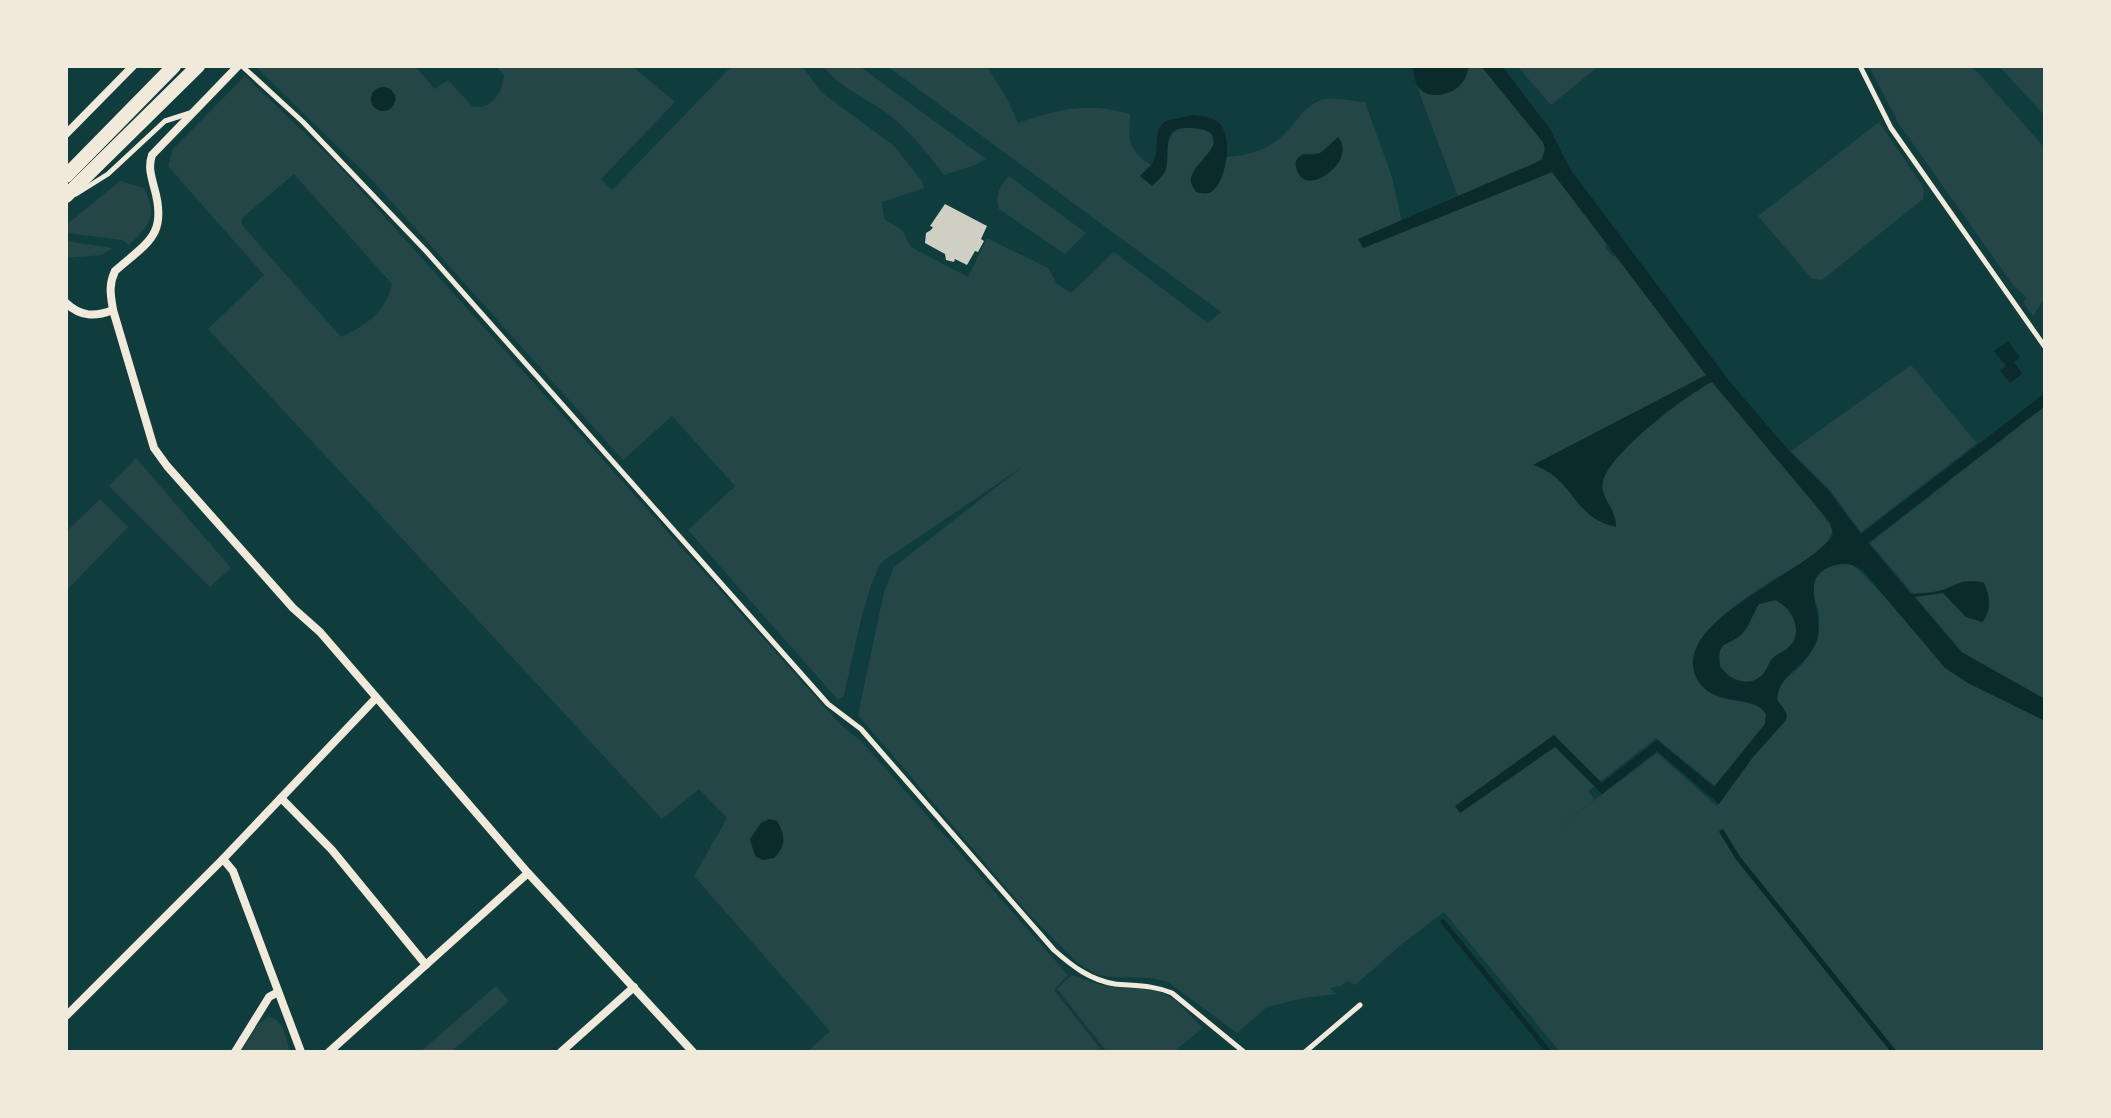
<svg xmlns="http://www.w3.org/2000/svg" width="2111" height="1118" font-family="'Titillium Web',sans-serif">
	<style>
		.green { fill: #244646; fill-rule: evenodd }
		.water { fill: #0a2a2b; fill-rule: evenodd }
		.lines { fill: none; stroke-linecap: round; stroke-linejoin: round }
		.stream { stroke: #0a2a2b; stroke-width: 5 }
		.building { fill: #cfcfc3 }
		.service { stroke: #f1e9da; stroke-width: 5 }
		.minor { stroke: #f1e9da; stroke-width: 8 }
		.primary { stroke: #f1e9da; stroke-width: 14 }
	</style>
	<rect width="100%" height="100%" fill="#0f3d3e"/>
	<g class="green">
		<path d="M255,66H415L435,89L448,80L472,106L482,107C497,101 502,91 504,75L496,66H632L675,102L601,179L612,190L732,66H802L821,92L894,146L922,181L924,188L882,202L884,219L902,230L911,247L968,277L987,238L1048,268L1057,284L1071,293L1114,252L1208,323L1221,312L887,66H987L1008,101L1018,123C1060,109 1086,102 1130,114C1129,140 1127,150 1151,165L1140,176L1165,172C1168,151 1163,126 1191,128C1199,129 1204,130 1211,133L1214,146L1193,171L1217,186L1227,157C1252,155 1271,149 1288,130C1298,119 1306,105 1321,100C1336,96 1350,101 1365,102L1392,177L1402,222L1359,239L1364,248L1552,172L1608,244L1605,247L1613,257L1616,255L1671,329L1822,513L1833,529L1828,542L1820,551C1790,571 1707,614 1697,648C1695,657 1697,670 1697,679C1703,686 1709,692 1717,696C1733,704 1756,698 1766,714L1765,724L1715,786L1656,738L1588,791L1595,800L1561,825L1657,753L1717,806L1753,757L1786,720L1784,708L1777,700L1780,684C1790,675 1805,664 1811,652C1815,645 1820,624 1819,615C1819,607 1813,599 1813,591C1812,567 1836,562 1854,565L1968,683L2045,721V1052H1560L1444,912L1402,944L1355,985L1347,981L1341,986L1329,988L1337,994L1303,998L1267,1007L1237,1033L1168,982L1151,978L1110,977L1096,974L1078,963L1028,913L858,715L884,592L894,567L1022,467L882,562C866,584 851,666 844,696L838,700L688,530L735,486L672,416L623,460L373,181ZM376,90L395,94L396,101L392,106L371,102ZM1332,142L1309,181L1302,154L1320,153Z"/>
		<path d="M823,66H859L986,159L975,165L944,175C925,150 905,124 878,107C857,94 839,86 823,66Z"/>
		<path d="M1469,66H1481L1543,142C1547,154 1542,159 1532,166L1458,196L1415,81L1419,89L1467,74Z"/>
		<polygon points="1517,66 1599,66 1551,105"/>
		<polygon points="1869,66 1972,66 2045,148 2045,298 2033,316 2023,302 2027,298 2013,285 1899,124"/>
		<polygon points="1999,66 2045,66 2045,116"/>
		<path d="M245,76L339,166L840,724L861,741L1068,975L1054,990L1103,1052H807L830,1031L694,876L727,818L699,789L662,819L208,329L264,275L168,166L173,149ZM294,174L392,284C386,312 365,326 341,337L242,225V218Z"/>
		<polygon points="1879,122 1924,188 1923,199 1822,280 1812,279 1758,216"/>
		<path d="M1009,176L1086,233L1065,254L999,209C994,196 1000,186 1009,176Z"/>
		<path d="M120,181L144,188C158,216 150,225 129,245L122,240L66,233V225Z"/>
		<polygon points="66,241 112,248 102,255 66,258"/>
		<polygon points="1911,365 1977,443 1861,532 1829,489 1791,451"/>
		<polygon points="2045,406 2045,701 1962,652 1870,543"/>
		<polygon points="136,458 231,568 210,587 109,486"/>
		<polygon points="100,499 128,527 66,591 66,532"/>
		<path d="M1775,600C1792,607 1805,632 1789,647C1785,652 1778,653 1773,658C1769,662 1767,670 1763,674C1750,689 1728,680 1720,666C1717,644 1723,647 1737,636C1746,630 1752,614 1759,604Z"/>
		<polygon points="1072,975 1101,985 1142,988 1162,993 1174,999 1203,1028 1173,1052 1107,1052 1057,989"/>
		<polygon points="496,986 509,1001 451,1052 420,1052"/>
		<path d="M268,1017C284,1018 286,1039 290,1052H241L258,1024Z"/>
	</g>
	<g class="water">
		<path d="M1413,66H1469C1467,72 1466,79 1461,84C1451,96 1426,101 1417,85C1414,79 1414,72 1413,66Z"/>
		<path d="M1481,66H1502L1550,129L1570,169L1730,382L1790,452L1828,490L1861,534L2045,393V406L1868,543L1911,594C1920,593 1930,593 1939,591C1958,586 1961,577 1984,583C1990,594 1992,612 1982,622L1966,617L1943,593L1914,597L1961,652L2045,699V721L1968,683L1945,668L1863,571C1854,565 1846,561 1835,565C1792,578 1830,616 1815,645C1805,666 1778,676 1777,699L1787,714L1786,720L1753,757L1719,804L1657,751L1602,794L1555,747L1460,813L1455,806L1554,735L1602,783L1657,740L1714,787L1765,724L1766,714C1754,693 1712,708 1697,679C1667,621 1811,573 1833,534L1830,523L1822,513L1712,382C1685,396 1611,452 1603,481C1599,497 1617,509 1616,527C1572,518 1575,478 1533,465L1706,375L1552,172L1363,248L1358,239L1542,160L1545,149L1543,142ZM1775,600C1791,606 1805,632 1789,647C1785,652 1778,653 1773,658C1769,662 1767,670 1763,674C1750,689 1728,680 1720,666C1716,638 1730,647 1743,633C1750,625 1753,613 1759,604Z"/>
		<circle cx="383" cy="99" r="12"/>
		<path d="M1193,115C1202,116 1211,116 1218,122C1234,134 1227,186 1209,193C1205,194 1200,193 1196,192C1194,188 1191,185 1191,181C1189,166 1233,141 1205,130C1200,128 1192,128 1186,128C1159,127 1172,155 1165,172C1162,177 1156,182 1152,186L1140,176L1152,164L1156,154L1158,129L1165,121Z"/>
		<path d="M1338,137C1359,161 1303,202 1296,167C1295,163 1296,159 1300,156C1305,153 1312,156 1318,154C1326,151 1332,142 1338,137Z"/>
		<polygon points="2008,341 2020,357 2014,362 2022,374 2010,383 2000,371 2006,366 1994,351"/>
		<path d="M769,819L777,821C786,836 786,846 774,858L763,860L755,856L750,839L761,823Z"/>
	</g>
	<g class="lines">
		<g class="stream">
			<polyline points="1722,832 1738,858 1894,1052"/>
			<polyline points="1443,922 1549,1052"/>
		</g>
	</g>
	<polygon class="building" points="945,204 987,226 981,239 984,241 978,252 975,251 967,265 955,259 954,262 946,260 945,254 925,243 926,233 931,230 933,227 930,226"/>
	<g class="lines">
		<g class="service">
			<path d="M242,66L303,122L426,251L828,704L861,729L1054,950C1072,966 1090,980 1115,984C1136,986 1153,985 1172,993L1244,1052"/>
			<polyline points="1860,66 1891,128 2045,347"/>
			<polyline points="76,194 108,174 165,121 190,113"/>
			<polyline points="1305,1052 1360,1005"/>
		</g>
		<g class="minor">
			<path d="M238,66L152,155C148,167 151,175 154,187C168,235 148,242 115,271C108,286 111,296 113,310L154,448L167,466L293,608L320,632L528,873L693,1052"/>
			<polyline points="66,134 133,66"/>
			<path d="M66,303C81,317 95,317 113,310"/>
			<polyline points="281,798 332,850 426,965"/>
			<polyline points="223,859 233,871 301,1052"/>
			<polyline points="66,1016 223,859 376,698"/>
			<polyline points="235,1052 269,997 278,992"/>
			<polyline points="329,1052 528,873"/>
			<polyline points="561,1052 634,987"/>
		</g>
		<g class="primary">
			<polyline points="66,176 174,66"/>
			<polyline points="66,196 198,66"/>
		</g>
	</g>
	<rect width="2111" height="1118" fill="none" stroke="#f1e9da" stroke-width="136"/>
</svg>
